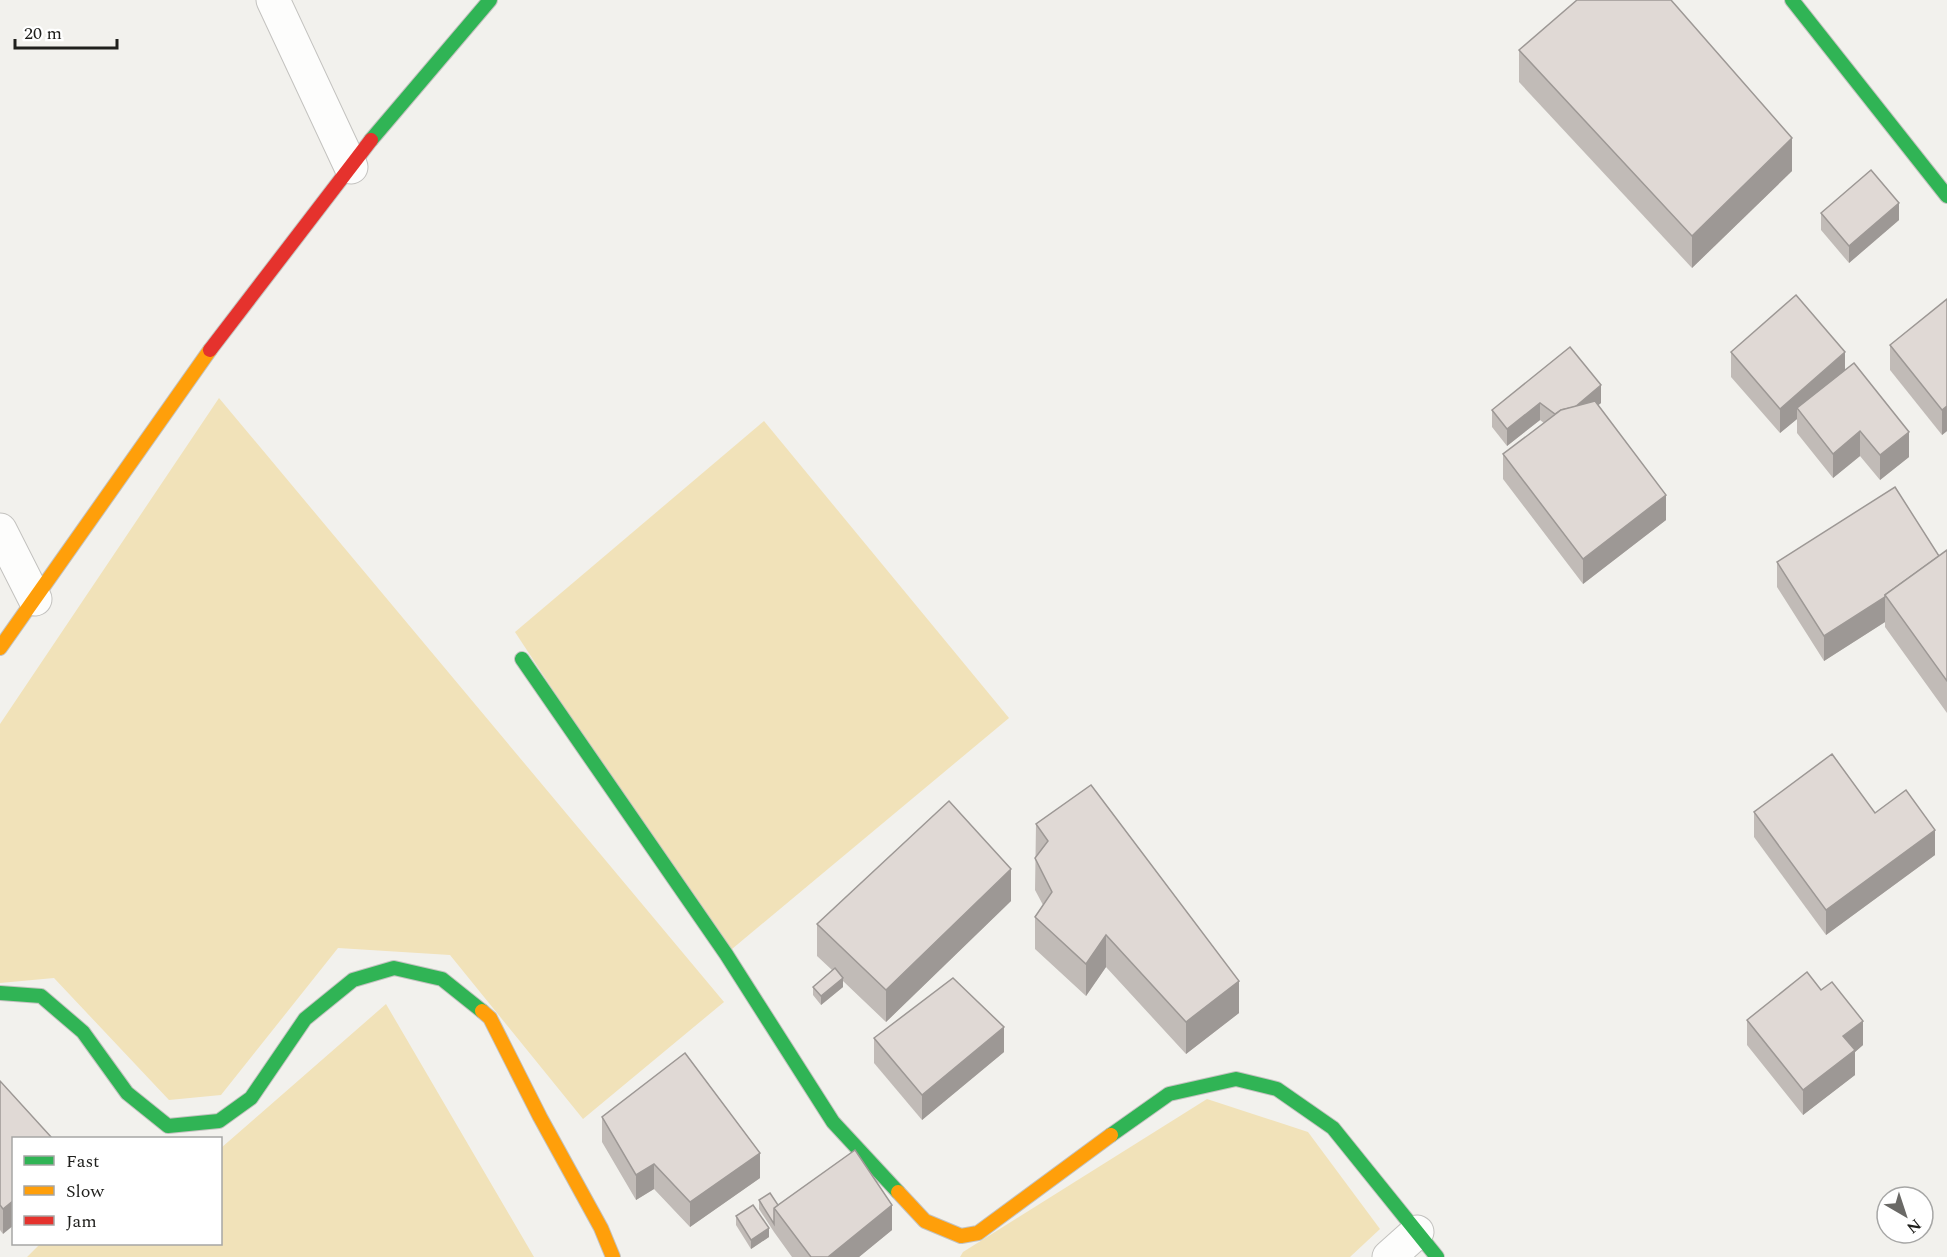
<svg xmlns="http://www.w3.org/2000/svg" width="1947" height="1257" font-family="Spectral,serif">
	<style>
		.green { fill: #f1e2b9 }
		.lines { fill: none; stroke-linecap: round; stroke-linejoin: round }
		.street-casing { stroke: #c3c2bf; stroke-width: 35 }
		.fast-casing { stroke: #c3c2bf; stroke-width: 16 }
		.slow-casing { stroke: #c3c2bf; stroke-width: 16 }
		.jam-casing { stroke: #c3c2bf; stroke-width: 16 }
		.street { stroke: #fdfdfc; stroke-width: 33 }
		.fast { stroke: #30b455; stroke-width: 14 }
		.slow { stroke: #ff9f0a; stroke-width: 14 }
		.jam { stroke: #e5322d; stroke-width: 14 }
		.wall { fill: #c1bbb7 }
		.shaded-wall { fill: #9d9895 }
		.building { fill: #e0d9d5; stroke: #9d9895; stroke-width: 1.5 }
	</style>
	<rect width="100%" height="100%" fill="#f2f1ed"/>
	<g class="green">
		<polygon points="219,398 724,1002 583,1119 450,955 338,948 221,1095 169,1100 54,978 0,983 0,724"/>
		<polygon points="764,421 1009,718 726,954 515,632"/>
		<polygon points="386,1004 534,1257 27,1257 40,1244 220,1244 221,1148"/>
		<polygon points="1207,1099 1308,1132 1380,1229 1350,1257 960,1257 963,1252"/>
	</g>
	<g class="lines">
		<defs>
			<g id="street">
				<polyline points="273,0 351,167"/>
				<polyline points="0,530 35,599"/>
				<polyline points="1389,1257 1417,1232"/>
			</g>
			<g id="fast">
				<polyline points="1792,0 1947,196"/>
				<polyline points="371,140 490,0"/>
				<polyline points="522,659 726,954 833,1122 898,1192"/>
				<polyline points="0,993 41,996 83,1032 127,1093 168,1126 219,1121 251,1098 305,1019 353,980 394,968 442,979 482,1011"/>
				<polyline points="1111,1135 1169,1094 1236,1079 1277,1089 1333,1128 1437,1257"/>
			</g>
			<g id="slow">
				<polyline points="0,648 210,350"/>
				<polyline points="482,1011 490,1018 540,1117 601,1228 613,1257"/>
				<polyline points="898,1192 925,1221 961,1236 978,1233 1111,1135"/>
			</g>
			<polyline id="jam" points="210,350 371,140"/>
		</defs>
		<use href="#street" class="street-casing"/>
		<use href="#fast" class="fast-casing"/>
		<use href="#slow" class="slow-casing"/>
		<use href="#jam" class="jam-casing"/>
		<use href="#street" class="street"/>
		<use href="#fast" class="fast"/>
		<use href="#slow" class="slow"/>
		<use href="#jam" class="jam"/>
	</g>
	<g class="wall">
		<polygon points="1519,50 1792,171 1692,268 1519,82"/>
		<polygon points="1821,213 1899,220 1849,263 1821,230"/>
		<polygon points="1947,299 1947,431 1942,435 1890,370 1890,345"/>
		<polygon points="1570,347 1601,403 1598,405 1666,520 1583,584 1503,479 1503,454 1544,423 1540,420 1507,446 1492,427 1492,410"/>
		<polygon points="1731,352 1845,370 1909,457 1880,480 1860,456 1833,478 1797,433 1797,419 1780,433 1731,377"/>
		<polygon points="1947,550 1947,713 1885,627 1885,622 1824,661 1777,587 1777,562 1939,556"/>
		<polygon points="1754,812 1875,813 1935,855 1826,935 1754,837"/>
		<polygon points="1036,824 1239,1013 1186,1054 1106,967 1086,996 1035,949 1035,917 1043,905 1035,890"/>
		<polygon points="1011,901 886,1022 843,981 843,987 821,1005 813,995 813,987 832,970 817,956 817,924"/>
		<polygon points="1747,1020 1863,1045 1855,1052 1855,1075 1803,1115 1747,1045"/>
		<polygon points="874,1038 1004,1052 922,1120 874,1063"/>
		<polygon points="0,1081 52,1138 3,1234 0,1230"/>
		<polygon points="602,1117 760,1178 690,1227 654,1189 636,1200 602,1142"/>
		<polygon points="759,1200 778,1205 892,1230 859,1257 792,1257 774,1232 759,1209"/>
		<polygon points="736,1216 769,1237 751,1249 736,1225"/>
	</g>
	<g class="shaded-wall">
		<polygon points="1792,138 1792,171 1692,268 1692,236"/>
		<polygon points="1899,203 1899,220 1849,263 1849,246"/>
		<polygon points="1845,352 1845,377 1797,408 1797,419 1780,433 1780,409"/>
		<polygon points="1601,385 1601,403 1560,435 1560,418"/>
		<polygon points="1540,403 1540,420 1507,446 1507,429"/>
		<polygon points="1947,406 1947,431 1942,435 1942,410"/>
		<polygon points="1860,431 1860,456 1833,478 1833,454"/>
		<polygon points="1909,432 1909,457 1880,480 1880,455"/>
		<polygon points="1666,495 1666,520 1583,584 1583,559"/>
		<polygon points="1885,597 1885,622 1824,661 1824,636"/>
		<polygon points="1935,830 1935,855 1826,935 1826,910"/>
		<polygon points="1011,869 1011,901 886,1022 886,990"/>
		<polygon points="1106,935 1106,967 1086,996 1086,964"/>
		<polygon points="843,978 843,987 821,1005 821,996"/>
		<polygon points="1239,981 1239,1013 1186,1054 1186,1022"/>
		<polygon points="1863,1021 1863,1045 1855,1052 1855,1075 1803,1115 1803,1090 1843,1036"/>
		<polygon points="1004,1027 1004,1052 922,1120 922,1095"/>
		<polygon points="760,1153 760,1178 690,1227 690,1202"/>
		<polygon points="654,1164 654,1189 636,1200 636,1175"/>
		<polygon points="14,1200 14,1225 3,1234 3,1209"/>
		<polygon points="892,1205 892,1230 859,1257 828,1257"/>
		<polygon points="769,1228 769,1237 751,1249 751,1240"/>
	</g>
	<g class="building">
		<polygon points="1577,0 1671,0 1792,138 1692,236 1519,50"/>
		<polygon points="1871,170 1899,203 1849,246 1821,213"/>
		<polygon points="1796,295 1845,352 1780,409 1731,352"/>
		<polygon points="1947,299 1947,406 1942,410 1890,345"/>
		<polygon points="1570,347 1601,385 1575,407 1561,410 1555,414 1540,403 1507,429 1492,410"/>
		<polygon points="1854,363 1909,432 1880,455 1860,431 1833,454 1797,408"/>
		<polygon points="1595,401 1666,495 1583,559 1503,454 1561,410"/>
		<polygon points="1895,487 1939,556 1885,595 1885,597 1824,636 1777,562"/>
		<polygon points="1947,550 1947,681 1885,595"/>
		<polygon points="1832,754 1875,813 1906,790 1935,830 1826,910 1754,812"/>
		<polygon points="1091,785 1239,981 1186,1022 1106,935 1086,964 1035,917 1052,892 1035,858 1048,841 1036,824"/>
		<polygon points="949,801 1011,869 886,990 817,924"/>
		<polygon points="835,968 843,978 821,996 813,987"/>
		<polygon points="1807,972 1821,990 1832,982 1863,1021 1843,1036 1855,1050 1803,1090 1747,1020"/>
		<polygon points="953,978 1004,1027 922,1095 874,1038"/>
		<polygon points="685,1053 760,1153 690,1202 654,1164 636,1175 602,1117"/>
		<polygon points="0,1081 52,1138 14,1138 14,1200 3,1209 0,1205"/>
		<polygon points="855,1150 892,1205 828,1257 811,1257 774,1208"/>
		<polygon points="770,1193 778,1205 774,1208 774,1224 759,1200"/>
		<polygon points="753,1205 769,1228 751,1240 736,1216"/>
	</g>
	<rect x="12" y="1137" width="210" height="108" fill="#ffffff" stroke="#a6a6a5" stroke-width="1.5"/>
	<rect x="24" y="1156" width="30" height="9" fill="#30b455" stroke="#a6a6a5" stroke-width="1.5"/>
	<text x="66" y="1167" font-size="18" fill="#20201d">Fast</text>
	<rect x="24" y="1186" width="30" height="9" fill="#ff9f0a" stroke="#a6a6a5" stroke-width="1.5"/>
	<text x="66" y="1197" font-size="18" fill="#20201d">Slow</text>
	<rect x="24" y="1216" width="30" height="9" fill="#e5322d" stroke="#a6a6a5" stroke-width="1.5"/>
	<text x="66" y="1227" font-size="18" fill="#20201d">Jam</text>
	<g transform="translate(1905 1215) rotate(141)"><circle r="28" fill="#ffffff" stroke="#a6a6a5" stroke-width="1.5"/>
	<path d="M0-4.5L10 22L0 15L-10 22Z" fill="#6a6966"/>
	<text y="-9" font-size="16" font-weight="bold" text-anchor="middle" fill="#20201d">N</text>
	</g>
	<path d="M15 39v9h102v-9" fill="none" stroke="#20201d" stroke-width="3"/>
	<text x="24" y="39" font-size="18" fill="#20201d" stroke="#ffffff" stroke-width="4.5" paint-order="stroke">20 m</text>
</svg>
